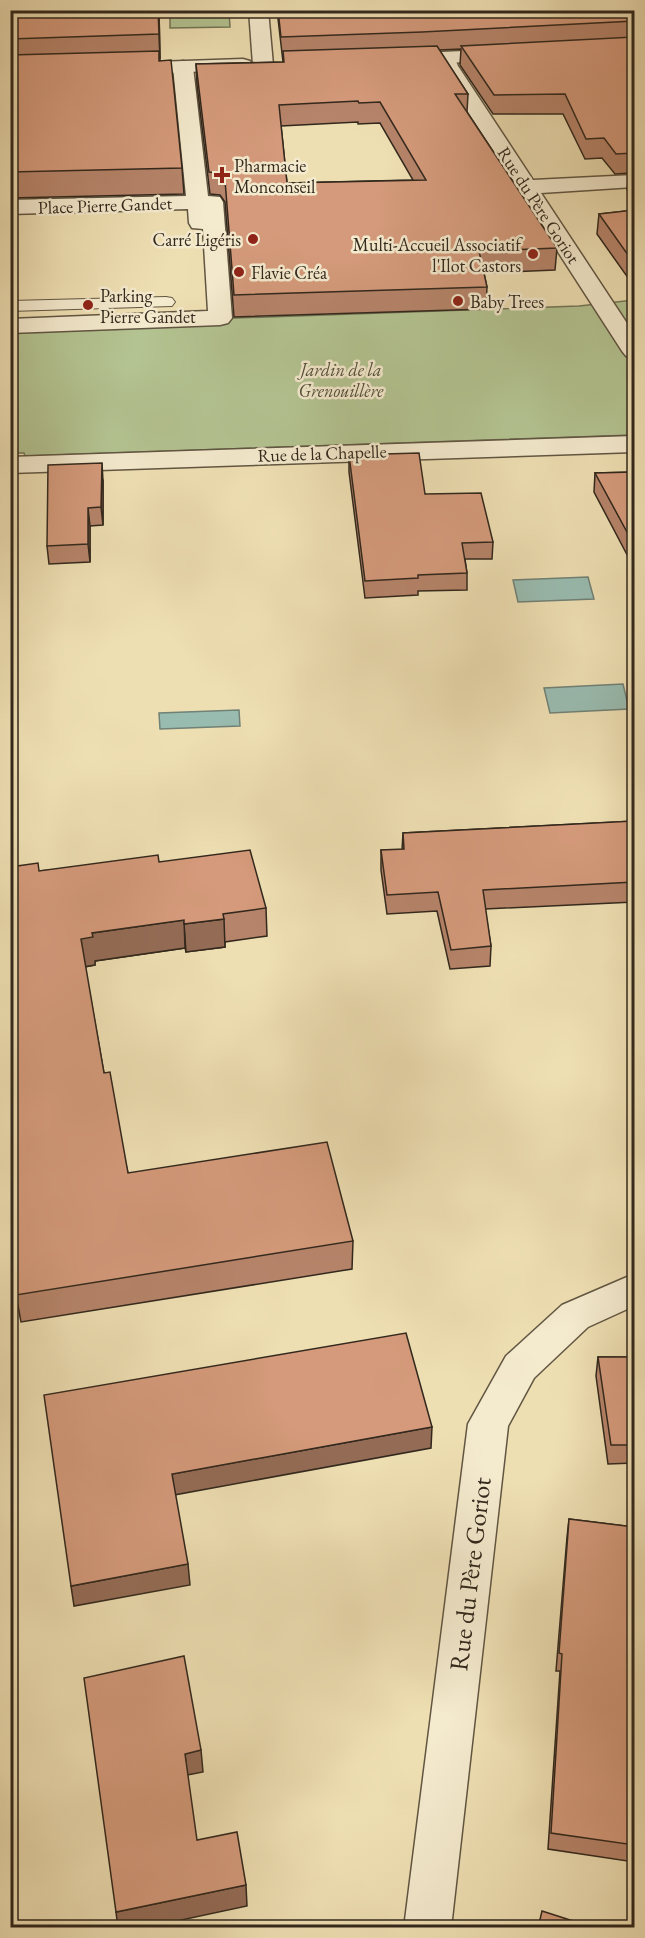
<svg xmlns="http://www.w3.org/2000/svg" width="645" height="1938" font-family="'EB Garamond',serif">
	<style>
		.green { fill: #b3c391; stroke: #727657; stroke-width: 1.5 }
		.water { fill: #99bcb1; stroke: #708176; stroke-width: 1.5 }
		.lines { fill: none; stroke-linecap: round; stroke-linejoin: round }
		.service-casing { stroke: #615642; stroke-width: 2 }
		.pedestrian-casing { stroke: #615642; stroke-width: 3 }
		.minor-casing { stroke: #615642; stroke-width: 3 }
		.tertiary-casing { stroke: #615642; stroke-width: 3 }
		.service { fill: #f4eace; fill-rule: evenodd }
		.pedestrian { fill: #f4eace; fill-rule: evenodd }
		.minor { fill: #f4eace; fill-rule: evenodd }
		.tertiary { fill: #f4eace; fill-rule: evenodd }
		.wall { fill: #b6846a; stroke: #32281d; stroke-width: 1.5; fill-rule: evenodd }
		.shaded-wall { fill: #946c56; stroke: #32281d; stroke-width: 1.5 }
		.building { fill: #d49a7b; stroke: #32281d; stroke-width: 1.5; fill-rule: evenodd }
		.poi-dot { fill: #8f2418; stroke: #f4eace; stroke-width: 2 }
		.labels { text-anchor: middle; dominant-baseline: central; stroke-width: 5; stroke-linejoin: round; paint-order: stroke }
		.far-poi-label { font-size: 18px; fill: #32281d; stroke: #f4eace; text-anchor: start }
		.far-street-label { font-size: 18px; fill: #32281d; stroke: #f4eace }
		.far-park-label { font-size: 18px; font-style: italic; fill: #524f3a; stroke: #f4eace }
		.near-street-label { font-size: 26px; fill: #32281d; stroke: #f4eace }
	</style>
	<rect width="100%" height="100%" fill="#eedfb3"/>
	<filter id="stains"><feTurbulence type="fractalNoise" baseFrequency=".00333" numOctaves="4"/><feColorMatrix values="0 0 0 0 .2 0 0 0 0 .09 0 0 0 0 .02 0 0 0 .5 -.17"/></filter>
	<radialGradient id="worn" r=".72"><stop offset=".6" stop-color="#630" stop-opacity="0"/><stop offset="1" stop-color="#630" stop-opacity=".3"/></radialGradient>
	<g class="green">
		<polygon points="170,11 229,11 230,27 170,28"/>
		<polygon points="634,300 634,435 25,456 24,453 11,453 10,326 579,306"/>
	</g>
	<g class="water">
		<polygon points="588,577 594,599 518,602 513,580"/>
		<polygon points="623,684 629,709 550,713 544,688"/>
		<polygon points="239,710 240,726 160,729 159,713"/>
	</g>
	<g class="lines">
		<defs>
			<polygon id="service" points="166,297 172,298 175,302 172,306 10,311 10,301"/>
			<polygon id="pedestrian" points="183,61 190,63 193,67 208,196 220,197 223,202 232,318 228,323 220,325 10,333 10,319 208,311 203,229 192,228 189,223 188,209 10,214 10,200 186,196 173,67 176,63"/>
			<g id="minor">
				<polygon points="249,10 268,10 273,65 270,69 256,69 253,65"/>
				<polygon points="446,52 453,54 458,66 533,180 634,175 634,187 541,193 634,334 634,358 626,356 622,351 438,66 436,58 439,54"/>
				<polygon points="634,436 634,452 10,473 10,457"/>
				<polygon points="634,1274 634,1306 588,1327 534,1378 508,1426 451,1928 404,1928 468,1424 506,1356 562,1305"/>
			</g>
			<g id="tertiary">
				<polygon points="506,49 513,51 516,55 513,59 399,66 392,64 389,60 392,56 399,54"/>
				<polygon points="243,59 250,61 253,65 250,69 126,75 119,73 116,69 119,65 126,63"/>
			</g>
		</defs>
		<use href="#service" class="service-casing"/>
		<use href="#pedestrian" class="pedestrian-casing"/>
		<use href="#minor" class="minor-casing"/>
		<use href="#tertiary" class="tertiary-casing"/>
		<use href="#service" class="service"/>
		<use href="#pedestrian" class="pedestrian"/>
		<use href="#minor" class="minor"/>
		<use href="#tertiary" class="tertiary"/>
	</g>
	<g class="wall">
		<polygon points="10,10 159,10 160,61 182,168 184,194 10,198"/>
		<path d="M277,10H529L530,16L634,15V200L627,190L629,173L615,174L602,158L585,159L563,114H493L460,65L461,49L439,50L468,94L467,112L557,248L555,270L484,273L487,287L486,309L234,317L225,202L220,195L210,194L197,85L196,64L283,62ZM358,122V124L380,123L413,180L287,183L281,126Z"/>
		<polygon points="634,210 634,282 631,282 597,234 599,214"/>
		<polygon points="349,455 425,494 493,542 492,559 465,559 467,573 467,590 418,591 418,595 365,598 349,472"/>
		<polygon points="634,472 634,568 594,492 595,473"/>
		<polygon points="103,481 103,525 90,526 90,562 49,564 47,546"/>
		<polygon points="634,821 634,902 485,909 491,946 490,966 450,969 437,911 387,914 381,870 381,850 402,850 403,833"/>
		<polygon points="159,862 266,908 267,936 225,942 225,947 186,952 185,948 95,961 95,965 85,967 104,1073 128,1173 353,1241 352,1269 21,1322 16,1295 39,871"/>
		<polygon points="598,1357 634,1357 634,1463 608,1464 596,1376"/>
		<polygon points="569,1519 634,1527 634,1862 548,1849 560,1671 556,1671 567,1537"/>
	</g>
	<g class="shaded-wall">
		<polygon points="158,10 159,10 160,59 159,34"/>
		<polygon points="633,262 634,262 634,282 631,282"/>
		<polygon points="102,463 103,481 103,525 101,507"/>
		<polygon points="88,508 90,526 90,562 88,544"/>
		<polygon points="224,919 225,947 186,952 184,924"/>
		<polygon points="184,920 185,948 95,961 95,965 83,967 81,939 92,933"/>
		<polygon points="432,1427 431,1448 174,1495 172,1474"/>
		<polygon points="188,1564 190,1585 74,1606 71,1586"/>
		<polygon points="201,1750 203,1772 187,1775 185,1754"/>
		<polygon points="246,1885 247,1906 144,1928 118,1928 116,1912"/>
	</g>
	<g class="building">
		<polygon points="10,10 158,10 159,34 10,39"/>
		<polygon points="278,10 529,10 530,16 634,15 634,21 422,32 281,37"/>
		<polygon points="634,37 634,153 616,154 604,138 586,139 565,94 494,95 461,46"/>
		<path d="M437,46L468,94H455L557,248L479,251L487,287L234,295L225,180L219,173L209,172L196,64L284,62L283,51ZM358,101L359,103L380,102L426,180L287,183L279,105Z"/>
		<polygon points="159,51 159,61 171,60 182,168 10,172 10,55"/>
		<polygon points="634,169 634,177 629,170"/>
		<polygon points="634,210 634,262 633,262 599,214"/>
		<polygon points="419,453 425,494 481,493 493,542 462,543 467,573 418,575 418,578 365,581 349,455"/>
		<polygon points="102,463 101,507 88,508 88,544 47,546 48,465"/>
		<polygon points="634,472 634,545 595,473"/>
		<polygon points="634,821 634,882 483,890 491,946 451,950 438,892 387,895 381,850 404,849 403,833"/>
		<polygon points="250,850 266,908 223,914 224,919 184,924 184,920 92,933 93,937 81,939 104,1073 110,1072 128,1173 327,1142 353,1241 16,1295 10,1250 10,867 38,863 39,871 158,855 159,862"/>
		<polygon points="406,1333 432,1427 172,1474 188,1564 71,1586 44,1395"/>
		<polygon points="598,1357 634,1357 634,1445 611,1445"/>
		<polygon points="569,1519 634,1527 634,1845 551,1833 562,1654 559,1653"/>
		<polygon points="184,1656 201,1750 185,1754 197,1840 237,1832 246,1885 116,1912 84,1678"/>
		<polygon points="542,1911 595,1928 538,1928"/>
	</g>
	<g class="poi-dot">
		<path d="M219 166h6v6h6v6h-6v6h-6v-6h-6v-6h6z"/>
		<circle cx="253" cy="239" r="6"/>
		<circle cx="533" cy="254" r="6"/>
		<circle cx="239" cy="272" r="6"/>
		<circle cx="458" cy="301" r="6"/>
		<circle cx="88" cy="305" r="6"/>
	</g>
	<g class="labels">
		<g class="far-poi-label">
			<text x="234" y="165">Pharmacie<tspan x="234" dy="21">Monconseil</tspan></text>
			<text x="241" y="239" text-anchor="end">Carré Ligéris</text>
			<text x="521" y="244" text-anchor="end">Multi-Accueil Associatif<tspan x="521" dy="21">l'Ilot Castors</tspan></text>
			<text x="251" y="272">Flavie Créa</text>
			<text x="100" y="295">Parking<tspan x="100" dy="21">Pierre Gandet</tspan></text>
			<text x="470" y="301">Baby Trees</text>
		</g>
		<g class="far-street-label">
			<text transform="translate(105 205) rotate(-2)">Place Pierre Gandet</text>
			<text transform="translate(539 205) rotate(57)">Rue du Père Goriot</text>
			<text transform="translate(322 453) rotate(-2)">Rue de la Chapelle</text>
		</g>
		<g class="far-park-label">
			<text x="341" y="369">Jardin de la<tspan x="341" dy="21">Grenouillère</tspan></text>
		</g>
		<g class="near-street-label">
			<text transform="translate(470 1574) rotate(-83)">Rue du Père Goriot</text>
		</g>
	</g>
	<rect width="645" height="1938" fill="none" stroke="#eedfb3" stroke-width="36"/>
	<rect x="12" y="12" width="621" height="1914" fill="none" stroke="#32281d" stroke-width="3"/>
	<rect x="18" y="18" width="609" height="1902" fill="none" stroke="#32281d" stroke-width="1.5"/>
	<rect width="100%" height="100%" filter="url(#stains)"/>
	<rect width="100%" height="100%" fill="url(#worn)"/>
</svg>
